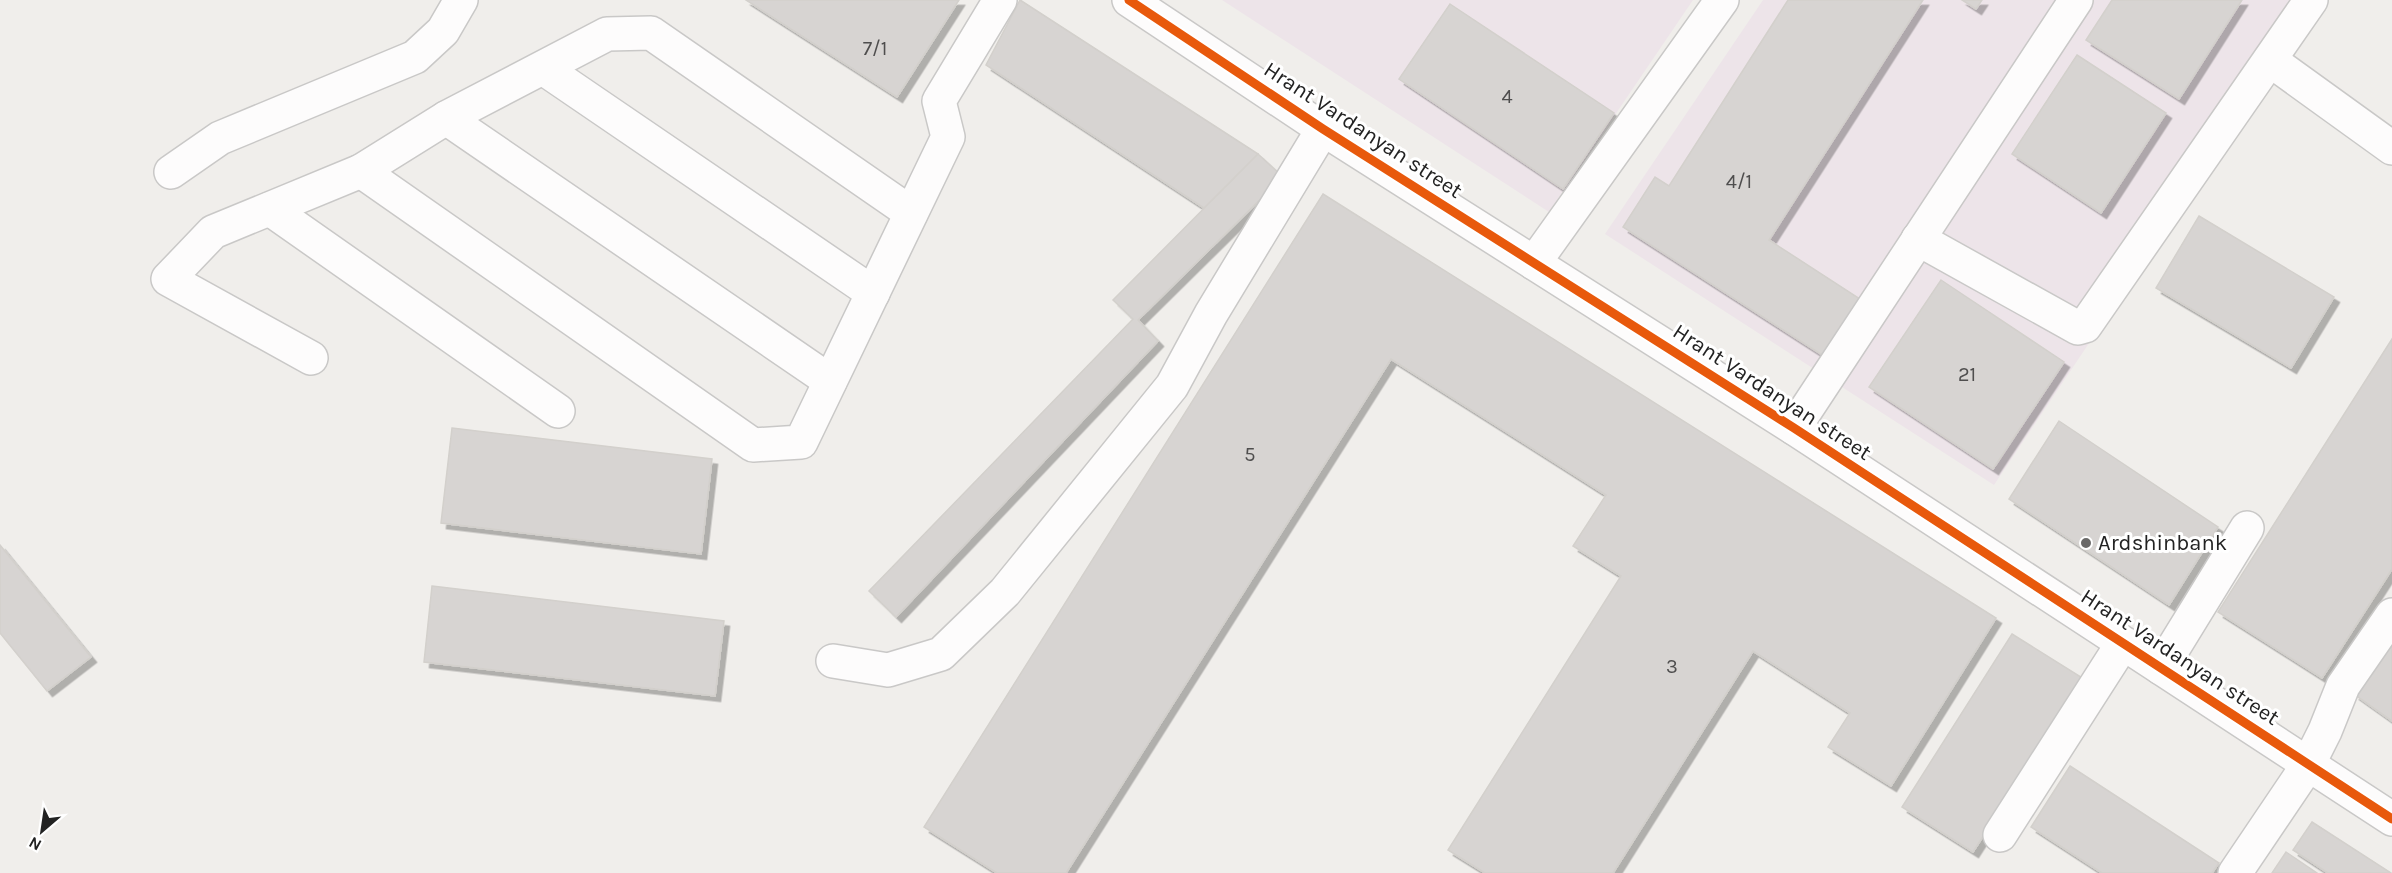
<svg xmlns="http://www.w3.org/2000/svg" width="2392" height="873" font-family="Karla,sans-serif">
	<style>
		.industrial { fill: #ede4e9 }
		.building { fill: #d7d4d2; stroke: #d3d0cc; stroke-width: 1.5; filter: url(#shadow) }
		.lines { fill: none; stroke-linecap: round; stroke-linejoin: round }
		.minor-casing { stroke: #c9c8c7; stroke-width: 36 }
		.minor { stroke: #fdfcfc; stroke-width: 33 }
		.cycleway-casing { stroke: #fff; stroke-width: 13 }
		.cycleway { stroke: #e8590c; stroke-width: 9 }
		.poi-dot { fill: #6a6968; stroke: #fff; stroke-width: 2 }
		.labels { text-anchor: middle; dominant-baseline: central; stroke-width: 6; stroke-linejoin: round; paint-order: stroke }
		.number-label { font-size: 20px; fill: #4f4e4e }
		.street-label { font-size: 22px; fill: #222; stroke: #fff }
		.poi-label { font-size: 22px; fill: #222; stroke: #fff; text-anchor: start }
	</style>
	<defs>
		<filter id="shadow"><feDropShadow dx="5.5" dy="5.5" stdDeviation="0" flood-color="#0004"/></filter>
	</defs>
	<rect width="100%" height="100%" fill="#f0eeeb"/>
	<g class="industrial">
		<polygon points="1222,0 1693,0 1549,212"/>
		<polygon points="1763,0 2319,0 1994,485 1605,234"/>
	</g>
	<g class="building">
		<polygon points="746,0 959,0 897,97"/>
		<polygon points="1020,0 1258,154 1204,208 986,65"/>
		<polygon points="1788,0 1923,0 1769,240 1863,301 1827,358 1623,227 1655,177 1669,186"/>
		<polygon points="1962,0 1982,0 1976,9"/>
		<polygon points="2112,0 2242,0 2179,99 2086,40"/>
		<polygon points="1450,4 1614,113 1563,189 1399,79"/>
		<polygon points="2077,55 2166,113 2101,213 2012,154"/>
		<polygon points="1258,154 1283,177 1138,320 1158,341 896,617 869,591 1133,319 1113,300"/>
		<polygon points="1323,194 1996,618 1891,786 1828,747 1850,713 1753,651 1613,873 1485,873 1448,850 1621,576 1573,546 1606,495 1391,359 1066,873 997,873 924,827"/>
		<polygon points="2199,216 2334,297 2291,368 2156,288"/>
		<polygon points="1941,280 2064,362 1993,469 1869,387"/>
		<polygon points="2392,339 2392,569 2322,678 2218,612"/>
		<polygon points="2059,421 2218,527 2169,605 2009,499"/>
		<polygon points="452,428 712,459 701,554 441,523"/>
		<polygon points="0,545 91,657 47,691 0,633"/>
		<polygon points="432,586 724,621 715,696 424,662"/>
		<polygon points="2012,634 2084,679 1973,852 1902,807"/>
		<polygon points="2392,641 2392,721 2354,694"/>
		<polygon points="2070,766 2219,863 2212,873 2102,873 2031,827"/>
		<polygon points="2312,822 2391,873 2328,873 2293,850"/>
		<polygon points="2286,852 2317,873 2272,873"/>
	</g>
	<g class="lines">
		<defs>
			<g id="minor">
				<polyline points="1129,0 1323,129 1794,428 2392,819"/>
				<polyline points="2270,60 2392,148"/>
				<polyline points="543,68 873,293"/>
				<polyline points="446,118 830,381"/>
				<polyline points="361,171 753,445 801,442 948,137 939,101 1000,0"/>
				<polyline points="171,172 220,138 415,57 443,31 461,0"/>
				<polyline points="270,209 558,411"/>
				<polyline points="1918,239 2078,328 2085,326 2311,0"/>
				<polyline points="1534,263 1722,0"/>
				<polyline points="311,358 168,279 213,232 361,171 446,118 607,34 651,33 911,213"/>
				<polyline points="1794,428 2076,0"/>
				<polyline points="833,661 888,670 941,654 1005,592 1172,386 1211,314 1323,129"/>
				<polyline points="2161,668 2247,528"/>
				<polyline points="2000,835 2123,643"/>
				<polyline points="2235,873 2308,765 2325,731 2343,686 2392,615"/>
			</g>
		</defs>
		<use href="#minor" class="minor-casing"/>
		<use href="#minor" class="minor"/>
		<defs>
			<polyline id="cycleway" points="1129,0 1323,129 1794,428 2392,819"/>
		</defs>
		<use href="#cycleway" class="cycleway-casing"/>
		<use href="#cycleway" class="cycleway"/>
	</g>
	<circle class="poi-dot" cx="2086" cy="543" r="6"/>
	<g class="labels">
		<g class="number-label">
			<text x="875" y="48">7/1</text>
			<text x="1507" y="96">4</text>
			<text x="1739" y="181">4/1</text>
			<text x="1967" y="374">21</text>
			<text x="1250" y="454">5</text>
			<text x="1672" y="666">3</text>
		</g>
		<g class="street-label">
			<text transform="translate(1363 130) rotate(33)">Hrant Vardanyan street</text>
			<text transform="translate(1772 392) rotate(33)">Hrant Vardanyan street</text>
			<text transform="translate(2180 657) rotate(33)">Hrant Vardanyan street</text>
		</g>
		<g class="poi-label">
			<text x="2098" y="543">Ardshinbank</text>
		</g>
	</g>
	<g transform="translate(42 831) rotate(209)" stroke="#ffffff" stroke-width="4.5" paint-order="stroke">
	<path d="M0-4.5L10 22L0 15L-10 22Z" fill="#222222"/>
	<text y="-9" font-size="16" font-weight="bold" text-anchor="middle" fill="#222222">N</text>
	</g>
</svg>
